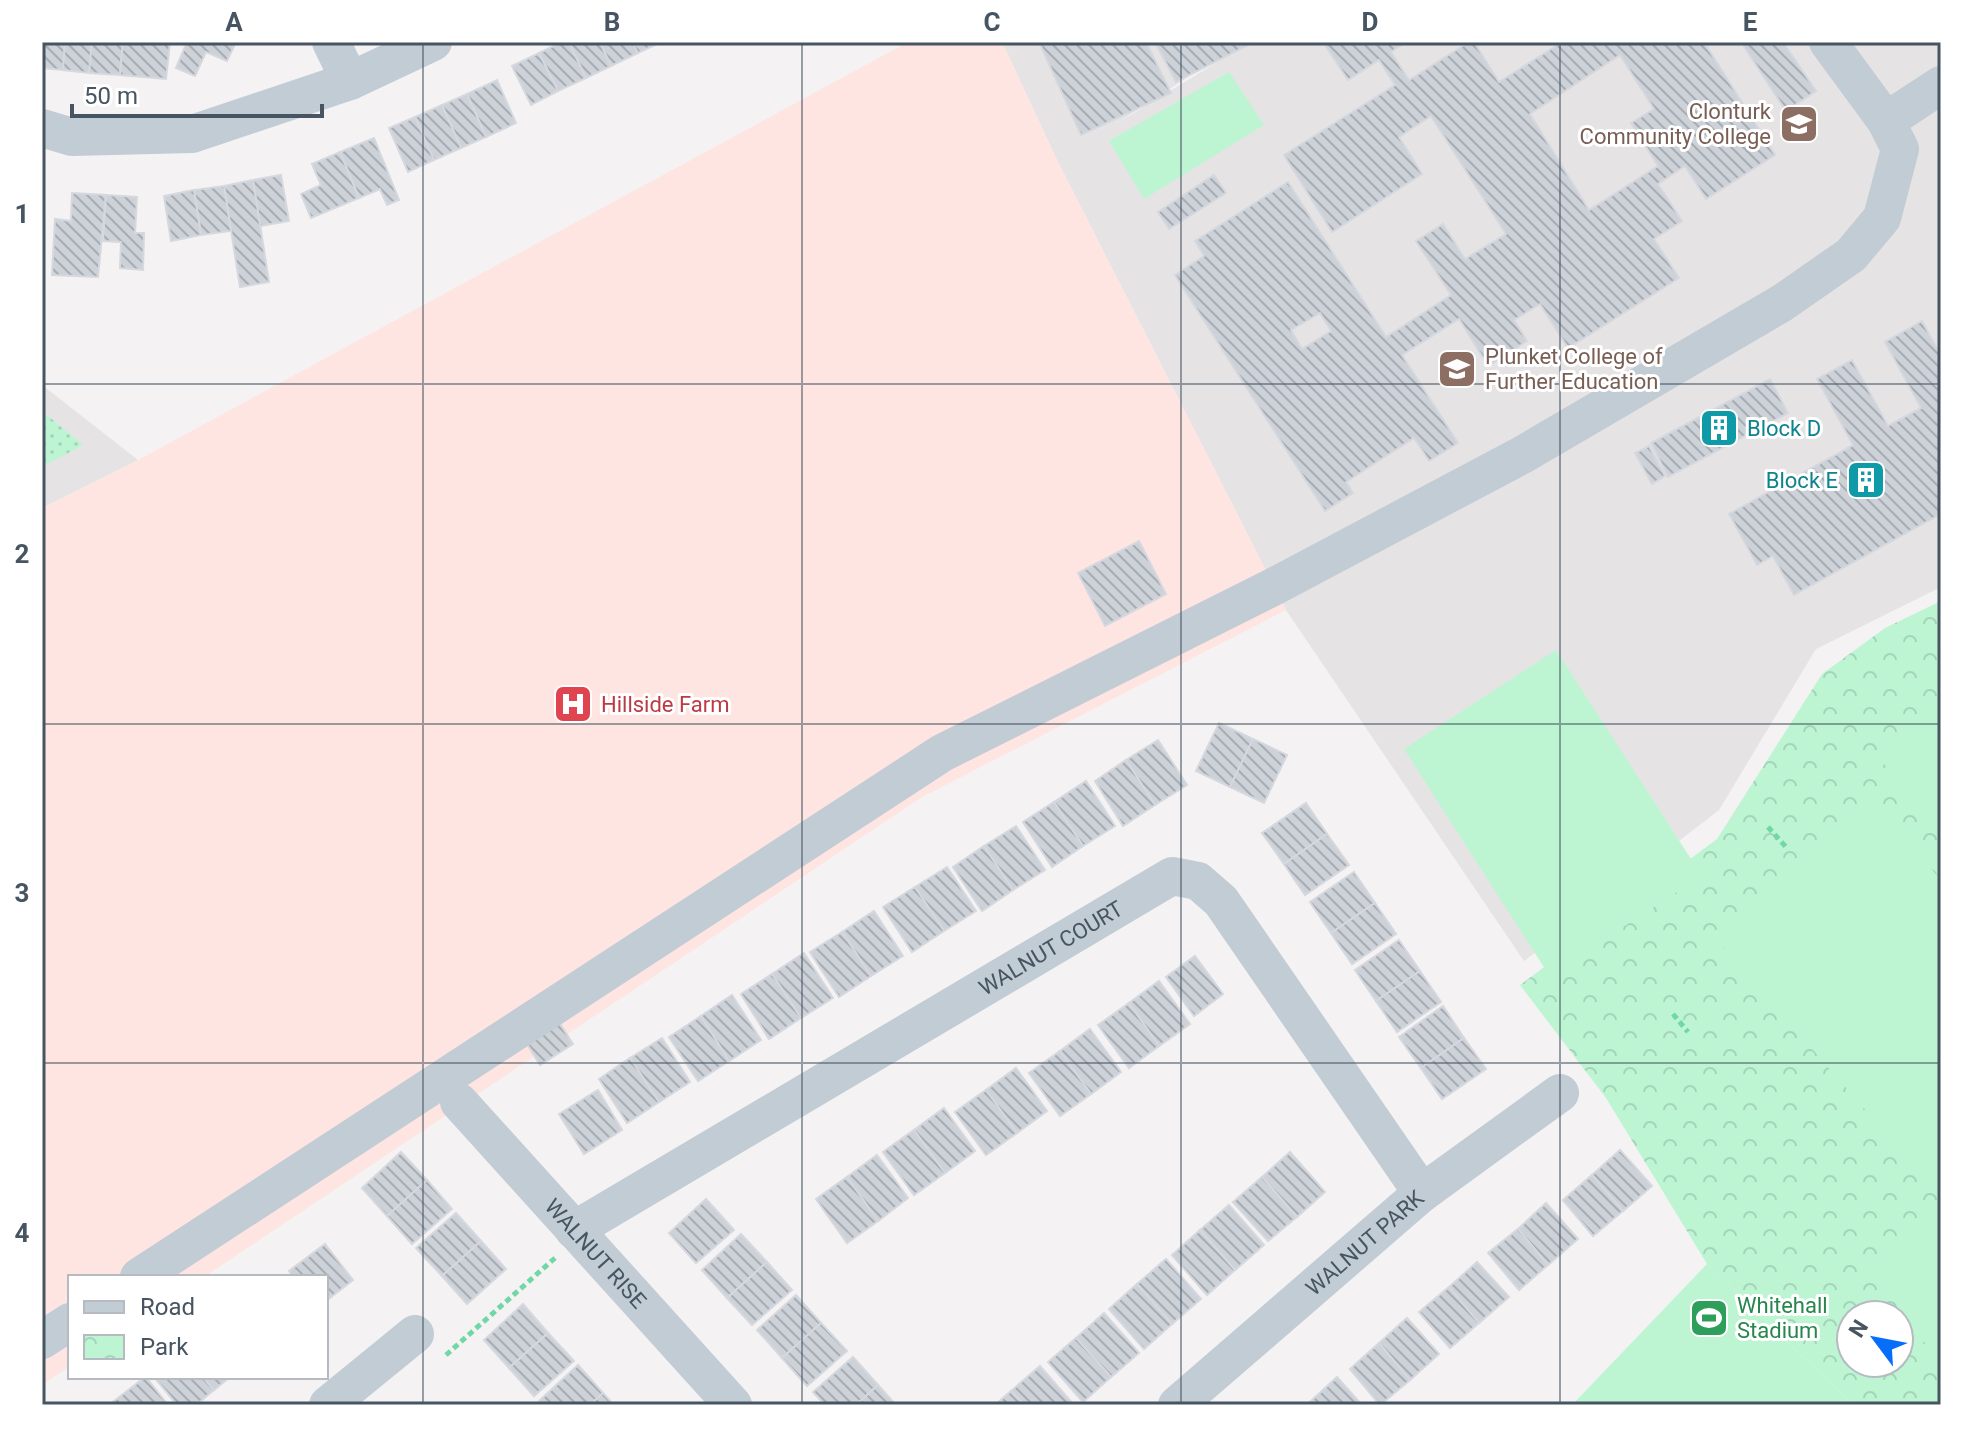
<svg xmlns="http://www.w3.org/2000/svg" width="1983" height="1447" font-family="Roboto,sans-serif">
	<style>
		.education { fill: #e5e3e4 }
		.medical { fill: #fee5e2 }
		.park { fill: url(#park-crowns); fill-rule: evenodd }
		.garden { fill: url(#garden-dots) }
		.pitch { fill: #bdf5d3 }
		.building { fill: url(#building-back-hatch); stroke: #d5d8de; stroke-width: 2; fill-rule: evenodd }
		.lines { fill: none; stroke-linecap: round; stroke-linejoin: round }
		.path { stroke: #71d7a6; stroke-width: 5; stroke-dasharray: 6 4; stroke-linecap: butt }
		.minor { stroke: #c1ccd4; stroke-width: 38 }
		.grid { fill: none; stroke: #475562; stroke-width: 2; stroke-opacity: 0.55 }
		.labels { text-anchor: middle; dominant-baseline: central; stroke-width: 6; stroke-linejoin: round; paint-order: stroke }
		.education-label { font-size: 22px; fill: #785e54; stroke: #fff; text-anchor: end }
		.culture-label { font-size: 22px; fill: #0d838f; stroke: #fff; text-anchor: start }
		.health-label { font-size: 22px; fill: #be3a42; stroke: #fff; text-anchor: start }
		.street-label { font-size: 22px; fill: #475562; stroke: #fff }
		.leisure-label { font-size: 22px; fill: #27864d; stroke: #fff; text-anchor: start }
		.neatline { fill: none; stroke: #475562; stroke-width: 3 }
		.grid-label { font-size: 26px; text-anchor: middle; font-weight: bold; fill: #475562 }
	</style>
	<defs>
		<pattern id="park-crowns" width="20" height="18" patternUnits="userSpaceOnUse" patternTransform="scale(2)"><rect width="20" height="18" fill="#bdf5d3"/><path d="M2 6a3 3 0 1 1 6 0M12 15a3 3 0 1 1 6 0" fill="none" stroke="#a4d4b8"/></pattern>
		<pattern id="garden-dots" width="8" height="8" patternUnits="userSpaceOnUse" patternTransform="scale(2)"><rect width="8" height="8" fill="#bdf5d3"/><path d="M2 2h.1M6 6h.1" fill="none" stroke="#a4d4b8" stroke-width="1.8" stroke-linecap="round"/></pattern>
		<pattern id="building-back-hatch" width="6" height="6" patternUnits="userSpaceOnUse" patternTransform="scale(2)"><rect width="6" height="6" fill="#cdd1d8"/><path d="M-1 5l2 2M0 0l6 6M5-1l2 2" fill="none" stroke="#a8acb3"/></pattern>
	</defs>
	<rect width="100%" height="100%" fill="#f4f2f2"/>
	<g class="education">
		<polygon points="1002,42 1242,42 1111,127 1250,42 1941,42 1941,587 1816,649 1719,810 1524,961 1286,610 1057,160"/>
		<polygon points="42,385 138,460 42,508"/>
	</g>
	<polygon class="medical" points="908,42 1002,42 1057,160 1286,610 922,797 204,1277 70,1277 70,1366 42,1385 42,508 138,460"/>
	<path class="park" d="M1941,601V1405H1853L1707,1264L1606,1098L1520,985L1717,839L1822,674L1885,628ZM1851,1315H1899V1363H1851Z"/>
	<polygon class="garden" points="42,411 83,445 42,467"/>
	<g class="pitch">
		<polygon points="1229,72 1264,125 1144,199 1109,141"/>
		<polygon points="1556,650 1702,876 1549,975 1404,749"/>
		<polygon points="1941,704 1941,830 1879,758"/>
		<polygon points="1869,797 1941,880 1941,1172 1929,1183 1712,934"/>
		<polygon points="1941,1213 1941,1367 1869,1262"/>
		<polygon points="1707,1264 1853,1405 1572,1405"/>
	</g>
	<g class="building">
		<polygon points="42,42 65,42 63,70 42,68"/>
		<polygon points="65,42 92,42 89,73 63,70"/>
		<polygon points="92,42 123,42 120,75 89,73"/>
		<polygon points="123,42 170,42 166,79 120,75"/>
		<polygon points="187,42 236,42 227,61 206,52 195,76 176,68"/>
		<polygon points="562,42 569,42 586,78 558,91 539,53"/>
		<polygon points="569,42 600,42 611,66 586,78"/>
		<polygon points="600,42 632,42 638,53 611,66"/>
		<polygon points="632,42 661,42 638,53"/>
		<polygon points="1039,42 1146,42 1171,93 1081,135"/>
		<polygon points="1155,42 1254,42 1176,82"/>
		<path d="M1323,42H1406L1391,52L1409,80L1469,42H1474L1499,82L1562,42H1704L1775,155L1706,199L1685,166L1658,184L1682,221L1654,239L1679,278L1568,348L1540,304L1514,320L1527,341L1488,366L1459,319L1402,355L1458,443L1429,461L1414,438L1346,482L1353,493L1325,511L1175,275L1204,256L1195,241L1288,182L1386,337L1451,295L1416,241L1443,224L1465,259L1506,234L1431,116L1399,137L1422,174L1332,232L1284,155L1395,85L1379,60L1348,80ZM1620,55L1654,109L1631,123L1658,166L1589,210L1530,114ZM1320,313L1331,331L1302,349L1291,330Z"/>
		<polygon points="1741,42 1783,42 1816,91 1786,111"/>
		<polygon points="539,53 558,91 531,105 512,66"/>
		<polygon points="497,80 516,123 486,137 467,94"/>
		<polygon points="467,94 486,137 461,148 442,105"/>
		<polygon points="442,105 461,148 434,160 415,117"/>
		<polygon points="415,117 434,160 408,172 389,128"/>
		<polygon points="374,138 399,200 387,205 380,189 359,198 340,152"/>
		<polygon points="340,152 359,198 311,218 301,194 321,185 312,164"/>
		<polygon points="281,175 289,221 260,226 253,180"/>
		<polygon points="1214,175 1226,193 1169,229 1158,212"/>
		<polygon points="253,180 269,282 240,287 224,186"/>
		<polygon points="224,186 231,231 201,235 194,190"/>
		<polygon points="194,190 201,235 171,241 164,196"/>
		<polygon points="72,193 106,195 98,277 52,275 55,219 71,221"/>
		<polygon points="106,195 137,197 135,233 144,233 143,270 120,268 121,242 103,241"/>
		<polygon points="1922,321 1941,356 1941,514 1794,595 1773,556 1757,565 1729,514 1853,445 1817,379 1852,360 1888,426 1921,408 1885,342"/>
		<polygon points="1770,379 1788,413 1668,477 1651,443"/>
		<polygon points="1649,446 1665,476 1652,484 1635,453"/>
		<polygon points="1139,541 1166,594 1105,626 1078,573"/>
		<polygon points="1219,723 1253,739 1230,787 1196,771"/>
		<polygon points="1253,739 1287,755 1264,803 1230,787"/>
		<polygon points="1158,740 1187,785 1155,805 1126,760"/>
		<polygon points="1126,760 1155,805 1123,826 1095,781"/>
		<polygon points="1086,781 1115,826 1083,846 1054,802"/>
		<polygon points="1054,802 1083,846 1052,867 1023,822"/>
		<polygon points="1306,803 1327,834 1284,864 1262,833"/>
		<polygon points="1016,826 1045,870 1013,890 984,846"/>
		<polygon points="1327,834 1349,865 1305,895 1284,864"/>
		<polygon points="984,846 1013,890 982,911 953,867"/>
		<polygon points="947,867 976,911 944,931 915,887"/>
		<polygon points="1354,872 1375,903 1331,933 1310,902"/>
		<polygon points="915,887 944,931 912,952 883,907"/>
		<polygon points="1375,903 1396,934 1352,964 1331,933"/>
		<polygon points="874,911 903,956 871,976 842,932"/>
		<polygon points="842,932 871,976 839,997 810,952"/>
		<polygon points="1399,940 1420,971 1376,1001 1355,970"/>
		<polygon points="804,953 833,998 801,1018 772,974"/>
		<polygon points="1195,956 1223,994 1194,1016 1166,977"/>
		<polygon points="1420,971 1441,1002 1397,1032 1376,1001"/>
		<polygon points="772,974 801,1018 769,1039 741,994"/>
		<polygon points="1159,981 1190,1024 1159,1046 1129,1003"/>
		<polygon points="732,995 761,1040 729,1061 701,1016"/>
		<polygon points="1129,1003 1159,1046 1129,1068 1098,1025"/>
		<polygon points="1443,1006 1464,1038 1421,1068 1399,1037"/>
		<polygon points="701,1016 729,1061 698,1081 669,1037"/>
		<polygon points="557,1019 573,1044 540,1065 524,1039"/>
		<polygon points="1090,1029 1121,1072 1091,1094 1060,1051"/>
		<polygon points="662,1038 690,1082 659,1102 630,1058"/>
		<polygon points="1464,1038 1486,1069 1442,1099 1421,1068"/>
		<polygon points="1060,1051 1091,1094 1060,1116 1029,1073"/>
		<polygon points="630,1058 659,1102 627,1123 599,1079"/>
		<polygon points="1016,1068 1047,1111 1017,1133 986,1090"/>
		<polygon points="598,1090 622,1130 584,1154 559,1114"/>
		<polygon points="986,1090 1017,1133 986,1155 955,1112"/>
		<polygon points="944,1108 975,1151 945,1173 914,1130"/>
		<polygon points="914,1130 945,1173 914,1195 883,1152"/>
		<polygon points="1620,1150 1652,1186 1623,1211 1592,1175"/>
		<polygon points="401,1152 427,1180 387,1216 362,1188"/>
		<polygon points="1290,1152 1325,1192 1297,1217 1262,1177"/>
		<polygon points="877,1155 908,1198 878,1221 847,1177"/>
		<polygon points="1592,1175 1623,1211 1593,1236 1563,1200"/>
		<polygon points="847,1177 878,1221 847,1243 816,1199"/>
		<polygon points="1262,1177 1297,1217 1268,1241 1233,1202"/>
		<polygon points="427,1180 452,1209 412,1244 387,1216"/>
		<polygon points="706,1199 734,1230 696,1263 669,1233"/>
		<polygon points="1546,1203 1578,1239 1548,1265 1518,1229"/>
		<polygon points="1229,1205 1264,1245 1235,1270 1200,1230"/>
		<polygon points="456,1213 481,1241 442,1276 416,1248"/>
		<polygon points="1518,1229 1548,1265 1519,1290 1488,1253"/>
		<polygon points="1200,1230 1235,1270 1207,1295 1172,1255"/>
		<polygon points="741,1234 767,1262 727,1298 702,1270"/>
		<polygon points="481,1241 506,1269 467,1304 442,1276"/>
		<polygon points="325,1244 353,1280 326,1301 326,1277 293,1277 289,1271"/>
		<polygon points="1166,1259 1201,1299 1172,1324 1137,1284"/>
		<polygon points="767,1262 792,1290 752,1325 727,1298"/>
		<polygon points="1477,1262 1509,1297 1479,1323 1449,1287"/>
		<polygon points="1137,1284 1172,1324 1144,1349 1109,1309"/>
		<polygon points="1449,1287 1479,1323 1450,1348 1419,1312"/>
		<polygon points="796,1295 821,1323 782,1358 757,1330"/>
		<polygon points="523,1304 548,1333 509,1368 484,1340"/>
		<polygon points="1104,1313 1139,1353 1111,1377 1076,1338"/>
		<polygon points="1407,1318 1439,1354 1410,1380 1379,1343"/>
		<polygon points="821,1323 847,1351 807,1386 782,1358"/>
		<polygon points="548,1333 574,1361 534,1396 509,1368"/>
		<polygon points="1076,1338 1111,1377 1083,1402 1048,1362"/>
		<polygon points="1379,1343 1410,1380 1380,1405 1350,1369"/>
		<polygon points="853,1357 878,1385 856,1405 825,1405 813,1392"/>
		<polygon points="578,1365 603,1393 590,1405 543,1405 539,1401"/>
		<polygon points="1040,1366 1074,1405 1024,1405 1011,1391"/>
		<polygon points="146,1377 168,1405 109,1405 145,1377"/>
		<polygon points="154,1377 203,1377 214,1390 196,1405 177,1405"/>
		<polygon points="203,1377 230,1377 214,1390"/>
		<polygon points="1337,1377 1362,1405 1312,1405 1310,1402"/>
		<polygon points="878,1385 896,1405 856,1405"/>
		<polygon points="1011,1391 1024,1405 995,1405"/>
		<polygon points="603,1393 614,1405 590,1405"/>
	</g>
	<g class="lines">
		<g class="path">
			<polyline points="1939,640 1941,642"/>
			<polyline points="1768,827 1786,847"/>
			<polyline points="1673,1014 1688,1032"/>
			<polyline points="446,1355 555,1258"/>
		</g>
		<g class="minor">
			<polyline points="331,42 350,81"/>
			<polyline points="1828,42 1886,121"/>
			<polyline points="42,128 72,137 192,134 350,81 433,42"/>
			<path id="s1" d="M459,1102L733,1405"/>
			<path id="s2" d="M574,1230L1172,876L1198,881L1221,901L1422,1193"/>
			<polyline points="139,1277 942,753 1275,586 1522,455 1782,303 1851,255 1882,218 1900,149 1886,121 1941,85"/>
			<polyline points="42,1340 70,1322"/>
			<polyline points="328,1405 415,1334"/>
			<path id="s3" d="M1177,1405L1422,1193L1560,1093"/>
		</g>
	</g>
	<path class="grid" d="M423,42V1405M802,42V1405M1181,42V1405M1560,42V1405M42,384H1941M42,724H1941M42,1063H1941"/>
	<defs>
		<symbol id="university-square" viewBox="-11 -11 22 22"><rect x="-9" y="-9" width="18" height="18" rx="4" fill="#8d6e63" stroke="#fff"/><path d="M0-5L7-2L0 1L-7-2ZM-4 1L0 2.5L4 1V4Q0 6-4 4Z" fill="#fff"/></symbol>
		<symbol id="building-square" viewBox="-11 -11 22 22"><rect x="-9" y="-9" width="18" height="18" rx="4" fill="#0f9aa8" stroke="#fff"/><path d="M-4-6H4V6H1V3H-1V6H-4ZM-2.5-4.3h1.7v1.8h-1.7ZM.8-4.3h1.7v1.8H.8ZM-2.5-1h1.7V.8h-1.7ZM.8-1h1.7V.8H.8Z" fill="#fff"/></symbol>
		<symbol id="hospital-square" viewBox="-11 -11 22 22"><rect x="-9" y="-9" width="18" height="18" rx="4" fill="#e0444e" stroke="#fff"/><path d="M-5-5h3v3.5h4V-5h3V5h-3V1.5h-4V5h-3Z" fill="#fff"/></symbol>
		<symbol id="stadium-square" viewBox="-11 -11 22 22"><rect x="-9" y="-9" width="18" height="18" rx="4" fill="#2e9e5b" stroke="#fff"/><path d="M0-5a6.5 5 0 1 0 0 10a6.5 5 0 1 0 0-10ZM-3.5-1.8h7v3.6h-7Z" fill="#fff"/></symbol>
	</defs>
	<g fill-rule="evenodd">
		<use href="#university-square" x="1777" y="102" width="44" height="44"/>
		<use href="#university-square" x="1435" y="347" width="44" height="44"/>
		<use href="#building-square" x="1697" y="406" width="44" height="44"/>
		<use href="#building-square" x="1844" y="458" width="44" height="44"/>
		<use href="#hospital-square" x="551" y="682" width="44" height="44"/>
		<use href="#stadium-square" x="1687" y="1296" width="44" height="44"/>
	</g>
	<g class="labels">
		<g class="education-label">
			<text x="1771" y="111">Clonturk<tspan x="1771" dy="25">Community College</tspan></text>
			<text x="1485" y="356" text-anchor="start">Plunket College of<tspan x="1485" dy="25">Further Education</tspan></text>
		</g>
		<g class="culture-label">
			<text x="1747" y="428">Block D</text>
			<text x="1838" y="480" text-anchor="end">Block E</text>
		</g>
		<g class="health-label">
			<text x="601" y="704">Hillside Farm</text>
		</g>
		<g class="street-label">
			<text stroke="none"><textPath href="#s2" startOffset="554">WALNUT COURT</textPath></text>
			<text stroke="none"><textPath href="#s3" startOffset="248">WALNUT PARK</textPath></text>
			<text stroke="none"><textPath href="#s1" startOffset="204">WALNUT RISE</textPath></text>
		</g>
		<g class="leisure-label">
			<text x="1737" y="1305">Whitehall<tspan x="1737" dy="25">Stadium</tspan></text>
		</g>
	</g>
	<rect width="1983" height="1447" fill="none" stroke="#ffffff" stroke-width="88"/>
	<rect x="68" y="1275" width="260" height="104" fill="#ffffff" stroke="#b5bbc0" stroke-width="2"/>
	<rect x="84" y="1301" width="40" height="12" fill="#c1ccd4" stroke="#b5bbc0" stroke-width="2"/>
	<text x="140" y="1315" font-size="24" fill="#475562">Road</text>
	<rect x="84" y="1335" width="40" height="24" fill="url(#park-crowns)" stroke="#b5bbc0" stroke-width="2"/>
	<text x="140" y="1355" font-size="24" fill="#475562">Park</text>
	<g transform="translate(1875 1339) rotate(302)"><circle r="38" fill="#ffffff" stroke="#b5bbc0" stroke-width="2"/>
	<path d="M0-6L14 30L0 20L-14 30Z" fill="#076ef9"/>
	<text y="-12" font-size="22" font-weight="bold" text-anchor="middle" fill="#475562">N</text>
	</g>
	<path d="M72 104v12h250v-12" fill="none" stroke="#475562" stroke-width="4"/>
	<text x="84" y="104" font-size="24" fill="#475562" stroke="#ffffff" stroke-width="6" paint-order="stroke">50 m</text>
	<rect x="44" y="44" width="1895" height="1359" class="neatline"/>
	<g class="grid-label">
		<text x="234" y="31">A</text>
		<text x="612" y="31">B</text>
		<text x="992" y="31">C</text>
		<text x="1370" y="31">D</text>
		<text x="1750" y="31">E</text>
		<text x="22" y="223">1</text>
		<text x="22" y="563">2</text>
		<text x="22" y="902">3</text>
		<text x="22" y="1242">4</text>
	</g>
</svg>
